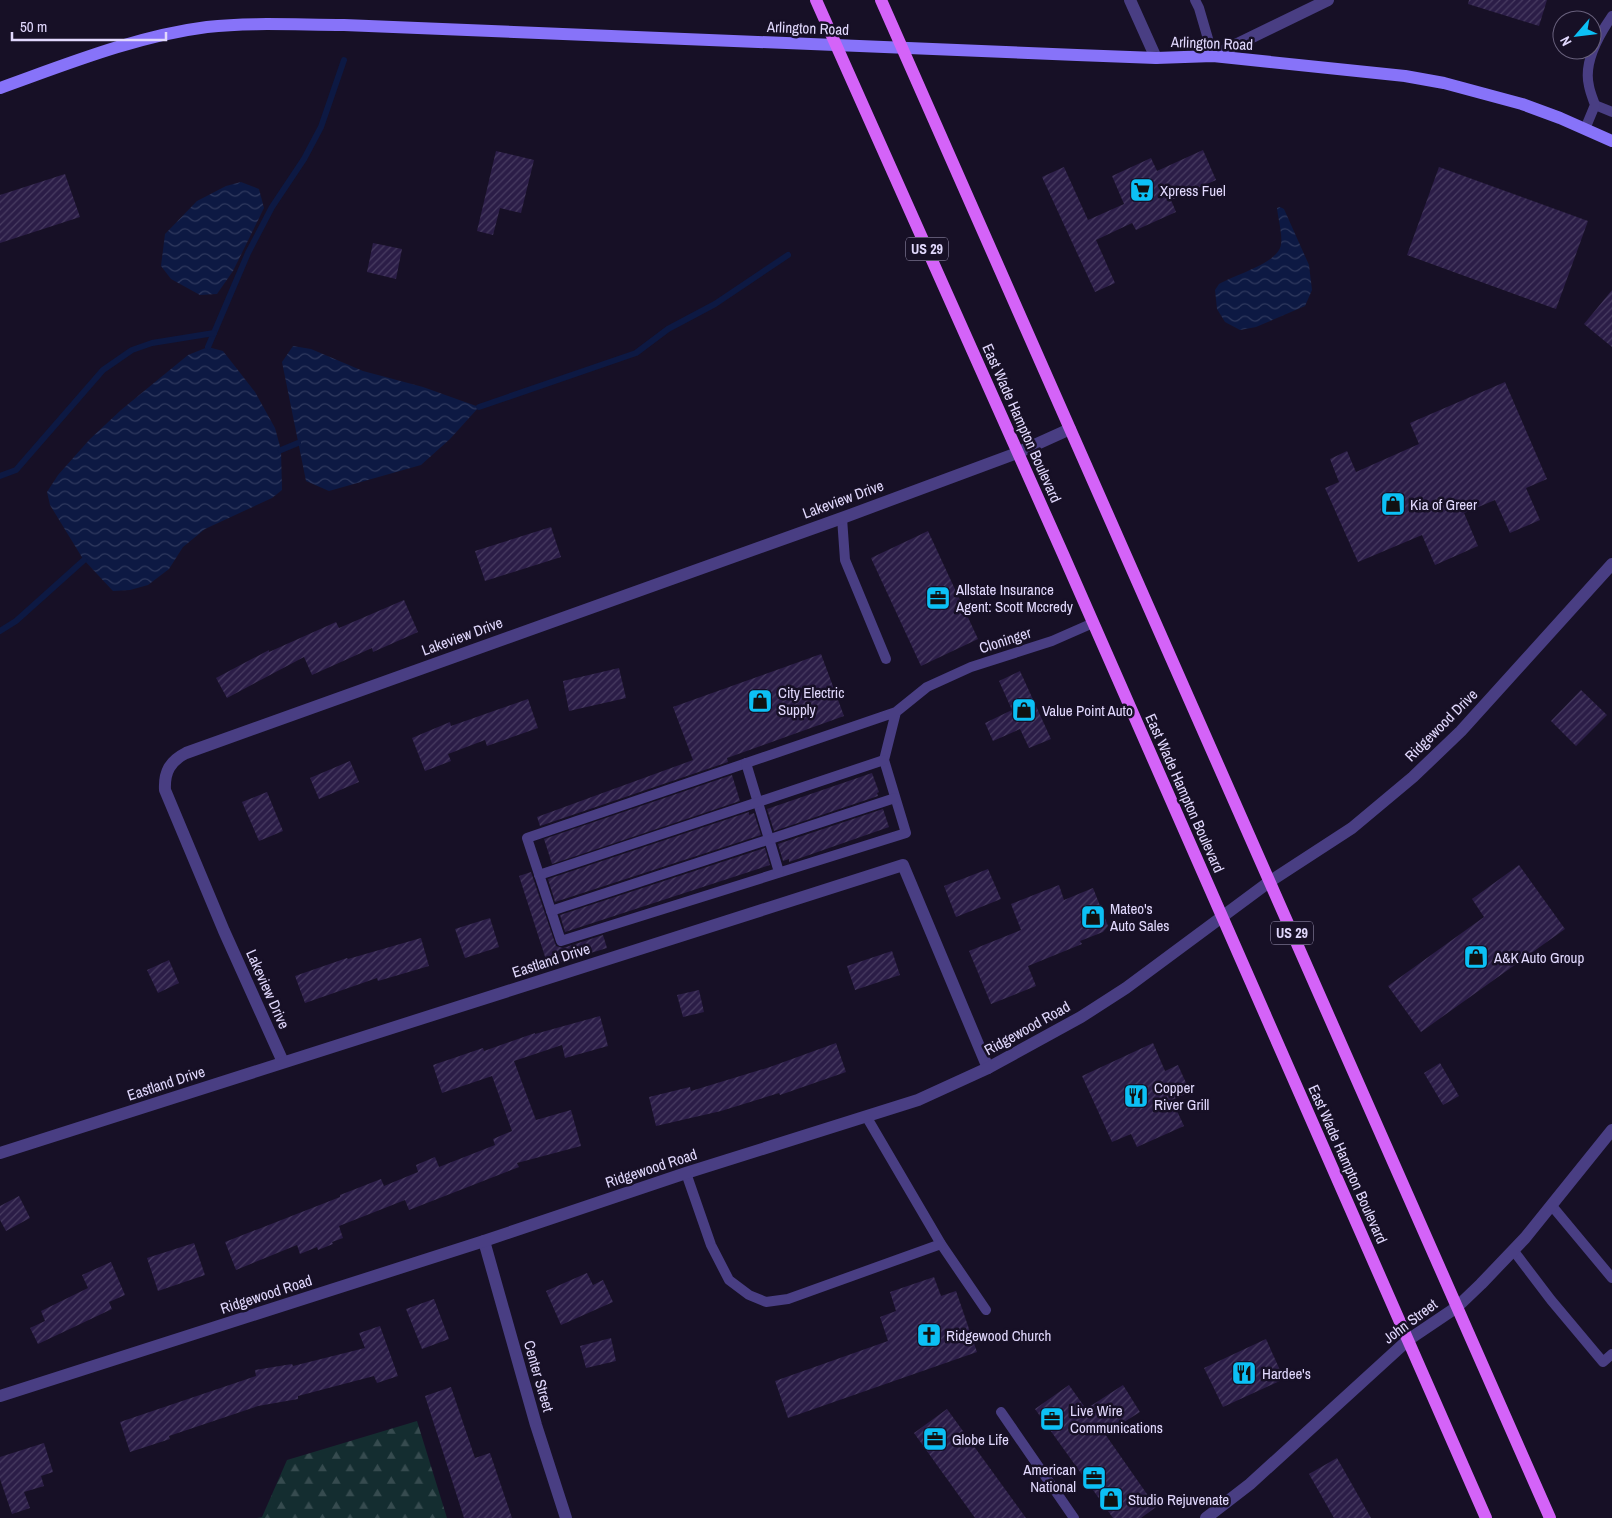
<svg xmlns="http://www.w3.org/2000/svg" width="1612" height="1518" font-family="'Archivo Narrow',sans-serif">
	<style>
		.forest { fill: url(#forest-firs) }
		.water { fill: url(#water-waves) }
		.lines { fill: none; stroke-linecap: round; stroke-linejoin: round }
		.stream { stroke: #0d1943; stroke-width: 6 }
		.building { fill: url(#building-hatch) }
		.service { stroke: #493e83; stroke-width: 10 }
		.minor { stroke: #493e83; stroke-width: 12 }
		.secondary { stroke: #8773f9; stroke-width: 12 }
		.primary { stroke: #d463f8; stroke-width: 12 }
		.labels { text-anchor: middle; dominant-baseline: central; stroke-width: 5; stroke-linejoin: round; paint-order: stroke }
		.shield { fill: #171026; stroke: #a49cbc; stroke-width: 1 }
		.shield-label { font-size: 14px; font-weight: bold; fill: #e1d8fd }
		.street-label { font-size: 15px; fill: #e1d8fd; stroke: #171026 }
		.poi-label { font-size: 15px; fill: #e1d8fd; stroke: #171026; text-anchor: start }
	</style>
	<defs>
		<pattern id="forest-firs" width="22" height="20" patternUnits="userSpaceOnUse" patternTransform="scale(1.25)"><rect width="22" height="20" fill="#142d30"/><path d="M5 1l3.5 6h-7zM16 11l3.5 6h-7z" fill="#364b4f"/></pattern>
		<pattern id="water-waves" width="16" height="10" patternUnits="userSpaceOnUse" patternTransform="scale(1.25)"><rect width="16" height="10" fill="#0d1943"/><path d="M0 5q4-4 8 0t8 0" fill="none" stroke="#303a5f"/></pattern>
		<pattern id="building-hatch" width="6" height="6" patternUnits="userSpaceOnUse" patternTransform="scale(1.25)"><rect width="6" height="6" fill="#2b1d47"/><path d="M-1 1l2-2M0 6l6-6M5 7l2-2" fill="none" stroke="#493d62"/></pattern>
	</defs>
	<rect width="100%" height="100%" fill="#171026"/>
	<polygon class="forest" points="417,1421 447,1518 257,1518 262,1517 287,1460"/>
	<g class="water">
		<polygon points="241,182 259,189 264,208 233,271 217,294 200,295 171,279 161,266 165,234 197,201 226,186"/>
		<path d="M1280,207L1284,209L1309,265L1312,290L1305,306L1256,327L1240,330L1225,322L1217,309L1215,290L1219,284C1234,275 1274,264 1280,248C1284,239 1278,219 1277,208Z"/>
		<polygon points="293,346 311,349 363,371 423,387 479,407 450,439 421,465 329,491 306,481 282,362"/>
		<polygon points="208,347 223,351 255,392 275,428 281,450 282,490 272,498 205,529 183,547 169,569 148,585 130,590 113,591 83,559 50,505 47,492 58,475 90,439 121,410 188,355"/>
	</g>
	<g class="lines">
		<g class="stream">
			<polyline points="208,347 248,253 272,207 304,159 321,127 344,60"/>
			<polyline points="479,407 636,353 668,329 715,304 788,255"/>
			<polyline points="281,450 298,443"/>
			<polyline points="0,476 16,470 103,370 132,350 152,343 214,333"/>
			<polyline points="0,631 16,621 84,560"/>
		</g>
	</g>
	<g class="building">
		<polygon points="1469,0 1547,0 1539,26 1468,4"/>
		<polygon points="1203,150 1216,180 1171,200 1176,212 1136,230 1132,223 1096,240 1115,283 1095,292 1042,177 1064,167 1088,220 1124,204 1112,176 1151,158 1157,171"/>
		<polygon points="496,151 534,160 521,213 500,208 493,235 477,231"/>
		<polygon points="1439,167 1588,221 1556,309 1407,255"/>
		<polygon points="65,174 80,217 0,243 0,195"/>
		<polygon points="373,243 402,249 396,279 367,272"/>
		<polygon points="1612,290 1612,347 1584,324"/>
		<polygon points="1505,382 1547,479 1526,488 1540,520 1510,533 1495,500 1464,513 1478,546 1435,565 1422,535 1358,562 1325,488 1339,482 1330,459 1347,451 1356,472 1419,444 1410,423"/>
		<polygon points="551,527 561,557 485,581 475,551"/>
		<polygon points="928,531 978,639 921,666 871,558"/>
		<polygon points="404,600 418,632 373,652 372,648 312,675 304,657 227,698 216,678 269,650 269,652 336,622 339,628"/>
		<polygon points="821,654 844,716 727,758 728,762 540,826 537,817 693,760 673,707"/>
		<polygon points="619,668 626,698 569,711 563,681"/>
		<polygon points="1020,671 1051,739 1029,748 1020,729 993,741 985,723 1012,710 999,681"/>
		<polygon points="1581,690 1607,715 1576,746 1551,721"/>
		<polygon points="528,699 538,728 487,746 485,740 448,754 451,761 425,771 412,738 450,722 451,726"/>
		<polygon points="350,761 359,782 319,799 310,778"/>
		<polygon points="872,773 879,792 877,793 878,796 774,831 767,809"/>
		<polygon points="732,775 740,801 552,864 544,839"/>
		<polygon points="267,792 283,831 259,841 242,802"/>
		<polygon points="883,809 889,827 789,862 789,859 783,861 778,844"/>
		<polygon points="749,812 749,815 754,813 761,835 555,902 548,879"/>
		<polygon points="765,848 770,865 565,932 560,915"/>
		<polygon points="1519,865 1565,929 1421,1032 1388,986 1484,917 1472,899"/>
		<polygon points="988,869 1001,899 956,917 944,886"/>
		<polygon points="531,872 556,946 563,948 603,935 607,948 548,966 519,876"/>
		<polygon points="1059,885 1064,900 1093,888 1108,926 1103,932 1080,941 1082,944 1028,966 1036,986 991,1004 969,951 1021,930 1011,904"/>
		<polygon points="490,918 499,947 465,958 455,929"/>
		<polygon points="421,938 429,966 378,981 377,978 305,1003 295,976 347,958 348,959"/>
		<polygon points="892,951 900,975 855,990 847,966"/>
		<polygon points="169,960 179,983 158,993 147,970"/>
		<polygon points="699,990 704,1012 683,1017 677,995"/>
		<polygon points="600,1016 608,1046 565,1058 562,1045 514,1061 536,1120 571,1110 581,1146 517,1163 519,1167 409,1210 405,1200 339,1226 343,1238 332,1242 333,1244 318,1250 317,1247 300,1254 297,1245 236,1270 225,1242 340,1197 340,1195 381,1179 384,1186 418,1172 416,1165 435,1157 439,1167 495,1145 493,1139 512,1131 492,1076 442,1093 433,1065 483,1048 484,1051 535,1033 535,1034"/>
		<polygon points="836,1043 846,1072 780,1095 779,1093 721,1111 656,1126 649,1097 690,1087 691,1091 770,1067"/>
		<polygon points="1153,1043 1165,1071 1178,1065 1190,1092 1172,1100 1184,1126 1137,1147 1131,1134 1112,1142 1082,1076"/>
		<polygon points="1440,1063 1459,1096 1443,1105 1424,1073"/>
		<polygon points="19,1196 30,1218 6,1231 0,1220 0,1206"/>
		<polygon points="194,1243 205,1275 158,1291 147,1258"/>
		<polygon points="111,1262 125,1295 109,1302 112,1309 38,1344 30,1328 45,1321 41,1311 88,1288 82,1275"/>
		<polygon points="587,1273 593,1285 603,1280 613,1302 561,1325 546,1291"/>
		<polygon points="934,1277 941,1296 956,1291 977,1352 788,1418 775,1381 888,1341 880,1317 896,1311 890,1292"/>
		<polygon points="434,1299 449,1339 422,1349 406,1309"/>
		<polygon points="380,1326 398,1376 377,1383 374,1376 298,1396 298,1399 258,1406 169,1436 170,1439 130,1452 120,1422 256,1376 255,1370 292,1364 293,1366 365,1348 359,1333"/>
		<polygon points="611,1338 616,1361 586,1368 580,1346"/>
		<polygon points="1266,1339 1284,1379 1223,1407 1204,1368"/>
		<polygon points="1069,1385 1086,1409 1123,1385 1140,1412 1105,1434 1156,1507 1141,1518 1113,1518 1035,1409"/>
		<polygon points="451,1387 475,1458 490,1453 512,1518 464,1518 425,1396"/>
		<polygon points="947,1409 1026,1518 975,1518 914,1433"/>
		<polygon points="44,1443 53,1472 41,1476 44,1486 24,1492 30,1508 12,1514 0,1479 0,1457"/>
		<polygon points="1337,1458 1371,1518 1334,1518 1309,1474"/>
	</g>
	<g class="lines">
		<g class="service">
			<polyline points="1195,0 1199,8 1213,56"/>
			<polyline points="1595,105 1612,112"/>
			<path d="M1585,129L1595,105C1593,99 1590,92 1589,86C1583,62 1599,35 1612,16"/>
			<polyline points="842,518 845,560 886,659"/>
			<polyline points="896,712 884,760 906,833 561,941 527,838 896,712 927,687 971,667 1052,641 1093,623"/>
			<polyline points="746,763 779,872"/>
			<polyline points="539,875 884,760"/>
			<polyline points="551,911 895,798"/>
			<polyline points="866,1116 941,1244 986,1310"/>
			<polyline points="686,1173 711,1245 729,1280 749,1295 766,1302 788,1299 941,1244"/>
			<polyline points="1552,1206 1612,1278"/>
			<polyline points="1513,1250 1551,1300 1603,1362 1612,1354"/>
			<polyline points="1001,1412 1074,1518"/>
		</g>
		<g class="minor">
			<polyline points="1130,0 1156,58"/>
			<polyline points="1213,56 1328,0"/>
			<path d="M283,1062L224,931L165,790C164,772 170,761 186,753L842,518L1017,453L1070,429"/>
			<polyline points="0,1153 903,865 988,1068"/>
			<polyline points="484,1241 536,1425 566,1518"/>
			<polyline points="0,1396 484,1241 686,1173 918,1100 988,1068 1081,1017 1126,988 1269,882 1352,828 1413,777 1461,731 1612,564"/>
			<polyline points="1206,1518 1250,1484 1408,1340 1457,1307 1481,1284 1525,1238 1612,1130"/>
		</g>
		<path class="secondary" d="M0,88C67,64 136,36 207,27C251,22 299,25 344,25L1077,55L1156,58L1213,56L1405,76L1444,83L1522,104L1560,118L1612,141"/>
		<g class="primary">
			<polyline points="816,0 1063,554 1486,1518"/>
			<polyline points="881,0 1550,1518"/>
		</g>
	</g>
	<defs>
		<symbol id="supermarket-square" viewBox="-11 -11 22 22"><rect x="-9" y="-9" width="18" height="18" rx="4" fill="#0cc0f5" stroke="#171026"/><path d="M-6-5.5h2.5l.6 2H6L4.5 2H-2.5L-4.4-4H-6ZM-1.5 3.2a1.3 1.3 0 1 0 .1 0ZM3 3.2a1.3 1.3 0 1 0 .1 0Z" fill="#111"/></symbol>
		<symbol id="shop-square" viewBox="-11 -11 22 22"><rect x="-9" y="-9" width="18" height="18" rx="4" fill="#0cc0f5" stroke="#171026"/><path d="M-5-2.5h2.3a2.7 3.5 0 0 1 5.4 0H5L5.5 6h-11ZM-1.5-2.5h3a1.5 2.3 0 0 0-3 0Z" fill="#111"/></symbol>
		<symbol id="office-square" viewBox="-11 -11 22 22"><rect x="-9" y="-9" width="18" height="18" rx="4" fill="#0cc0f5" stroke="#171026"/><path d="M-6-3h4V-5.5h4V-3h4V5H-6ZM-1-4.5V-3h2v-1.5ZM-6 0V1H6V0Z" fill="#111"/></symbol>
		<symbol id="restaurant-square" viewBox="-11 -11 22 22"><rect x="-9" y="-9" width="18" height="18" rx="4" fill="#0cc0f5" stroke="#171026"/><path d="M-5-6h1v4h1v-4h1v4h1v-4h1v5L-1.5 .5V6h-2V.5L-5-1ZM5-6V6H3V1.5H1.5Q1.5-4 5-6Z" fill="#111"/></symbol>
		<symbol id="church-square" viewBox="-11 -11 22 22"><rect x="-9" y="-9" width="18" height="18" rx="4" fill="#0cc0f5" stroke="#171026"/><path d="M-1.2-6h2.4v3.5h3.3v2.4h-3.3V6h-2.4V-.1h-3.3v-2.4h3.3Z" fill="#111"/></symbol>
	</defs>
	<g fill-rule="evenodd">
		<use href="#supermarket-square" x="1128" y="176" width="28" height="28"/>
		<use href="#shop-square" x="1379" y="490" width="28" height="28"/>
		<use href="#office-square" x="924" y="584" width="28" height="28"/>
		<use href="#shop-square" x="746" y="687" width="28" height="28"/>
		<use href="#shop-square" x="1010" y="696" width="28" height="28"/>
		<use href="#shop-square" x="1079" y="903" width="28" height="28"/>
		<use href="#shop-square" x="1462" y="943" width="28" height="28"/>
		<use href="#restaurant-square" x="1122" y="1082" width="28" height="28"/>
		<use href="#church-square" x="915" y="1321" width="28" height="28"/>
		<use href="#restaurant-square" x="1230" y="1359" width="28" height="28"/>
		<use href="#office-square" x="1038" y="1405" width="28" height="28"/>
		<use href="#office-square" x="921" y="1425" width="28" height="28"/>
		<use href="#office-square" x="1080" y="1464" width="28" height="28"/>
		<use href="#shop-square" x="1097" y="1485" width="28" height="28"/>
	</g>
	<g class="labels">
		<g class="shield">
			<rect x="906" y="237.5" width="42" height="23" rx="4"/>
			<rect x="1271" y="921.5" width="42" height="23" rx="4"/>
		</g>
		<g class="shield-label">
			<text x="927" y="249">US 29</text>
			<text x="1292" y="933">US 29</text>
		</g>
		<g class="street-label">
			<text transform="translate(808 28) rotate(2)">Arlington Road</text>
			<text transform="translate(1212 43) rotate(2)">Arlington Road</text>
			<text transform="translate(1022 423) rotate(66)">East Wade Hampton Boulevard</text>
			<text transform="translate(843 499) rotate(-20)">Lakeview Drive</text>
			<text transform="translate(462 636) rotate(-20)">Lakeview Drive</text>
			<text transform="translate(1005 640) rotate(-18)">Cloninger</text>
			<text transform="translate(1441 725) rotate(-45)">Ridgewood Drive</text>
			<text transform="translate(1185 793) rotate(66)">East Wade Hampton Boulevard</text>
			<text transform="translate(551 960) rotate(-18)">Eastland Drive</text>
			<text transform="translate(268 989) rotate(66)">Lakeview Drive</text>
			<text transform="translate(1027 1028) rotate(-29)">Ridgewood Road</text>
			<text transform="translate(166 1083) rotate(-18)">Eastland Drive</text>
			<text transform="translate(1348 1164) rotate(66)">East Wade Hampton Boulevard</text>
			<text transform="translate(651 1168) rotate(-18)">Ridgewood Road</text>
			<text transform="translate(266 1294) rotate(-18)">Ridgewood Road</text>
			<text transform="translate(1410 1321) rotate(-37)">John Street</text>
			<text transform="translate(539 1376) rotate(74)">Center Street</text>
		</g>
		<g class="poi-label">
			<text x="1160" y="190">Xpress Fuel</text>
			<text x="1410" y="504">Kia of Greer</text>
			<text x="956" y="589">Allstate Insurance<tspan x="956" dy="17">Agent: Scott Mccredy</tspan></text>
			<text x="778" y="692">City Electric<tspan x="778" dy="17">Supply</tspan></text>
			<text x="1042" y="710">Value Point Auto</text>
			<text x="1110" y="908">Mateo's<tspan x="1110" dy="17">Auto Sales</tspan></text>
			<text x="1494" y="957">A&amp;K Auto Group</text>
			<text x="1154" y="1087">Copper<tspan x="1154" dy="17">River Grill</tspan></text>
			<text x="946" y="1335">Ridgewood Church</text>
			<text x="1262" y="1373">Hardee's</text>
			<text x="1070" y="1410">Live Wire<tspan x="1070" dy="17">Communications</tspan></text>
			<text x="952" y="1439">Globe Life</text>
			<text x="1076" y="1469" text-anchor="end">American<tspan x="1076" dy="17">National</tspan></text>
			<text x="1128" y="1499">Studio Rejuvenate</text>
		</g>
	</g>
	<g transform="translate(1577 35) rotate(242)"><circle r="24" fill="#171026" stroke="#68607c"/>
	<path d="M0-4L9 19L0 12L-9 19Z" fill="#0cc0f5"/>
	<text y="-8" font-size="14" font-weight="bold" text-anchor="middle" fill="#e1d8fd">N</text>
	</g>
	<path d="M12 32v8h154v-8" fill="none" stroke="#e1d8fd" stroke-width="2.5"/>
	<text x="20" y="32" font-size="15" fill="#e1d8fd" stroke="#171026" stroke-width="4" paint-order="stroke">50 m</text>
</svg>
